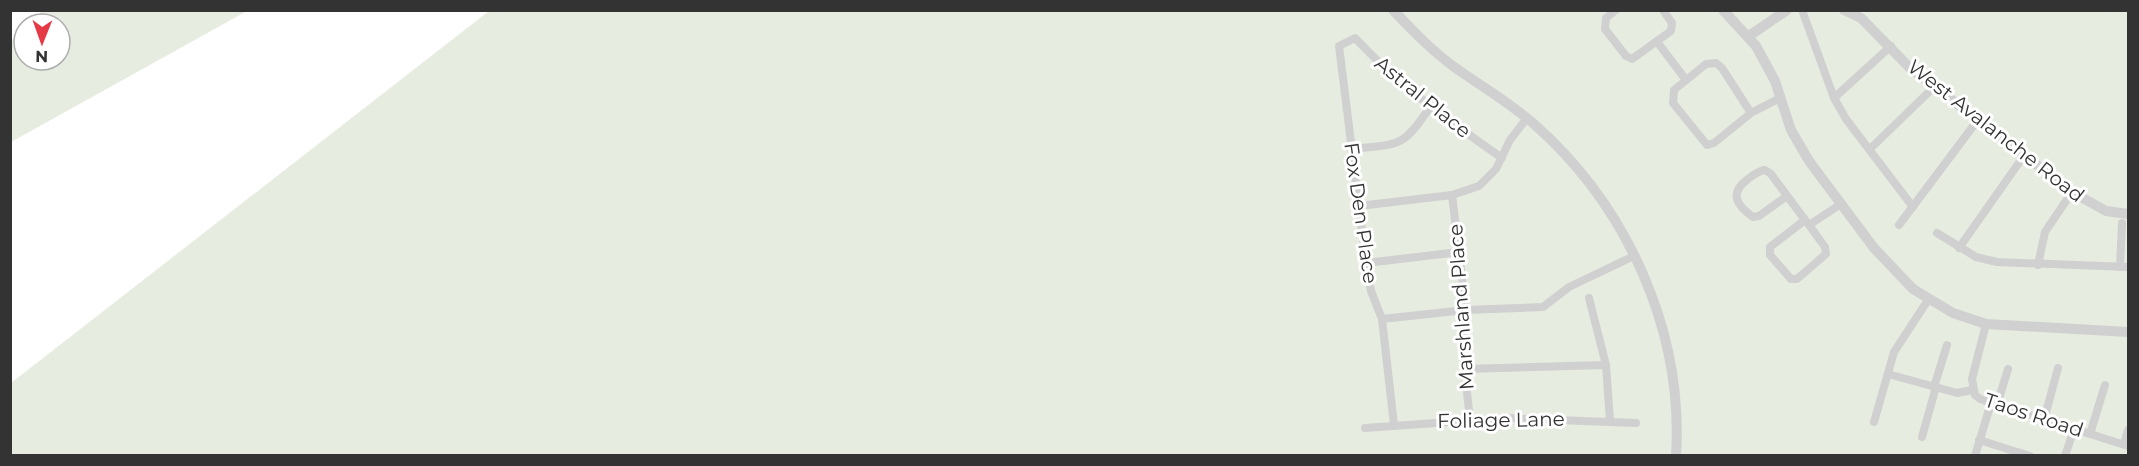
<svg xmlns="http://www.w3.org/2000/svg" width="2139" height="466" font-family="Montserrat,sans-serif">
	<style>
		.green { fill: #e6ecdf }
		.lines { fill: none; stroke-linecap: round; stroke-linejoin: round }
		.minor { stroke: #d0d0d0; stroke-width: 8 }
		.tertiary { stroke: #d0d0d0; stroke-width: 10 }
		.labels { text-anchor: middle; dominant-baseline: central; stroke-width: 6; stroke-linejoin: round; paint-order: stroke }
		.street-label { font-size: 20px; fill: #333; stroke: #fff }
	</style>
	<rect width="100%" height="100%" fill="#fff"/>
	<g class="green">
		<polygon points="42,11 42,10 247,11 11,142 11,41 24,28 24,60 60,60 60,24 29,24"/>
		<polygon points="489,11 2128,11 2128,455 11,456 11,383"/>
	</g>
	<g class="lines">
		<g class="minor">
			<polyline points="1616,10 1606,18 1605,29 1626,56 1632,59 1671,31 1672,23 1663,10"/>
			<polyline points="1802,10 1834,98 1846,119 1913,207"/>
			<polyline points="1658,43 1686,80"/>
			<polyline points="1834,98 1891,46"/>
			<polyline points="1751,113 1722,68 1716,63 1706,64 1674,90 1673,103 1707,145 1714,143 1751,113 1780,98"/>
			<path d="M1351,149C1399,144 1402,149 1430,107"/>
			<polyline points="1870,149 1934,87"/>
			<polyline points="1452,195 1465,302 1462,349 1470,419"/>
			<path d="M1787,196L1759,216L1753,217C1736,205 1729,193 1748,179C1753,175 1758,171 1765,170L1771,174L1805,220"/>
			<polyline points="1359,206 1452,195 1479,186 1496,169 1510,140 1527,118"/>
			<polyline points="1809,225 1825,247 1826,254 1797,279 1791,279 1770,255 1770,247 1805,220 1809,225 1841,204"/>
			<polyline points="1899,225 1977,121"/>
			<polyline points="1937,233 1976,257 1997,262 2128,267"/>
			<polyline points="1959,248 2023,157"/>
			<polyline points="1366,263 1459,252"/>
			<polyline points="2038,265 2045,232 2072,192"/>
			<polyline points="2120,267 2122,223"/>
			<polyline points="1589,298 1606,365 1610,421"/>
			<polyline points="1382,319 1465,310 1543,307 1569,287 1634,256"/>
			<polyline points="1986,324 1972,379 1975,395 1980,399 2128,446"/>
			<polyline points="1465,369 1606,365"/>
			<polyline points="1888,374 1957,393 1972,390"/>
			<polyline points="1934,387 1947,345"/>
			<polyline points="1997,405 2008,369"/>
			<polyline points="2044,420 2058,368"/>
			<polyline points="1874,422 1894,352 1928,300"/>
			<path d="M1394,425L1382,319L1371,291L1366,263L1339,46L1355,38C1399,85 1449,121 1502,158"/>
			<polyline points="1365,428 1506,418 1636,423"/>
			<polyline points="2090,434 2105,385"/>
			<polyline points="1922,437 1936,387"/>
			<polyline points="1979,440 2030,456"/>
			<polyline points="2124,444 2128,430"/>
			<polyline points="1975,456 1991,403"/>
			<polyline points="2065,456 2074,429"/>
		</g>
		<g class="tertiary">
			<path d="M1393,10C1413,31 1433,52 1457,69C1483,87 1510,103 1534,124C1627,206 1684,331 1676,456"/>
			<polyline points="1723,10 1756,46 1775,81 1791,130 1809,161 1874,248 1913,289 1953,313 1986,324 2128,332"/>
			<polyline points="1844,10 1861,18 1910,68 2072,192 2106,211 2128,214"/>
			<polyline points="1749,36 1787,10"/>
		</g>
	</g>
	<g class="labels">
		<g class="street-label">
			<text transform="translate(1423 97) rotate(39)">Astral Place</text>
			<text transform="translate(1996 131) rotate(38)">West Avalanche Road</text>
			<text transform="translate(1361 213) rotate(82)">Fox Den Place</text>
			<text transform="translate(1461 307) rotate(-94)">Marshland Place</text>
			<text transform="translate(2034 415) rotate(18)">Taos Road</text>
			<text transform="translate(1501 420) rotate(-1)">Foliage Lane</text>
		</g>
	</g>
	<rect width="2139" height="466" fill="none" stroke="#333333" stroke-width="24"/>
	<g transform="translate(42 42) rotate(181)"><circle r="28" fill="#ffffff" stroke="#adadad" stroke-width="1.5"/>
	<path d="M0-4.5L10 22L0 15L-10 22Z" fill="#e63946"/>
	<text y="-9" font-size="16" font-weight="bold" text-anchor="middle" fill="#333333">N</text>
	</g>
</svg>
